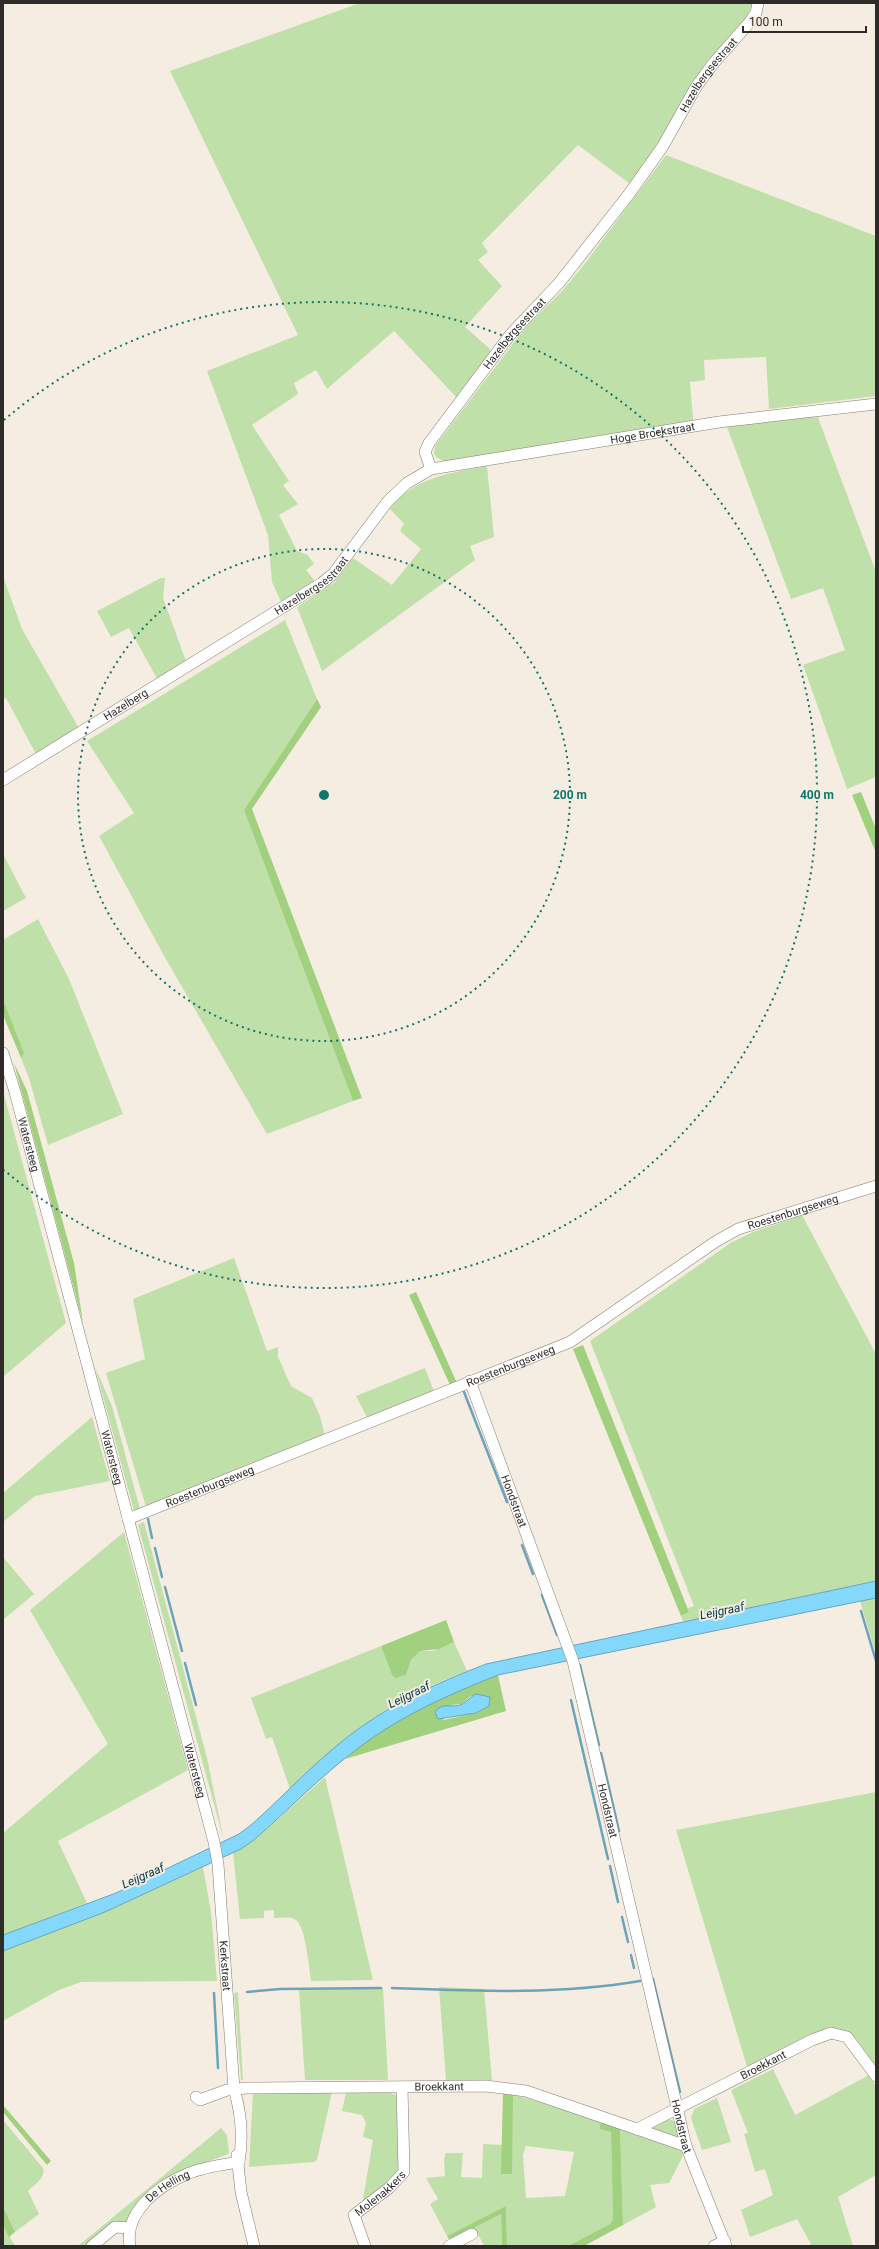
<svg xmlns="http://www.w3.org/2000/svg" width="879" height="2249" font-family="Roboto,sans-serif">
	<style>
		.green { fill: #c0e0aa; fill-rule: evenodd }
		.forest { fill: #a1d07e; fill-rule: evenodd }
		.water { fill: #84d8fc; stroke: #6aa4bc }
		.lines { fill: none; stroke-linecap: round; stroke-linejoin: round }
		.stream { stroke: #6aa4bc; stroke-width: 2.5 }
		.minor-casing { stroke: #847c72; stroke-width: 12 }
		.minor { stroke: #fff; stroke-width: 11 }
		.ring { fill: none; stroke: #0f766e; stroke-width: 2; stroke-dasharray: 2 4 }
		.labels { text-anchor: middle; dominant-baseline: central; stroke-width: 4; stroke-linejoin: round; paint-order: stroke }
		.street-label { font-size: 11px; fill: #2f2b28; stroke: #f6ede2 }
		.water-label { font-size: 12px; font-style: italic; fill: #03384a; stroke: #f6ede2 }
		.centre { fill: #0f766e; stroke: #f6ede2; stroke-width: 2 }
		.ring-label { font-size: 12px; text-anchor: middle; font-weight: bold; fill: #0f766e; stroke: #f6ede2; stroke-width: 4; stroke-linejoin: round; paint-order: stroke }
	</style>
	<rect width="100%" height="100%" fill="#f6ede2"/>
	<g class="green">
		<polygon points="360,3 753,3 747,16 724,43 663,141 630,184 578,145 482,243 488,252 478,260 502,286 465,327 490,349 492,355 458,399 394,331 327,389 316,370 294,383 298,394 252,425 289,481 283,485 298,504 279,515 297,551 308,555 314,564 306,570 317,584 283,606 272,582 268,535 207,371 298,335 170,71"/>
		<polygon points="666,155 876,236 876,396 769,409 766,357 704,360 705,380 690,382 693,420 445,462 436,457 434,453 435,446 525,328 562,291 583,266"/>
		<polygon points="817,415 876,572 876,777 847,789 803,665 845,650 823,588 791,599 727,427"/>
		<path d="M487,466L494,537L470,546L475,560L322,671L297,607L335,582L353,558L392,585L421,549L400,531L404,524L390,509C414,477 450,473 487,466Z"/>
		<polygon points="3,576 22,629 80,730 37,756 6,698 3,699"/>
		<polygon points="161,578 165,578 163,598 187,664 159,682 129,628 111,637 97,611"/>
		<polygon points="285,620 317,699 244,810 353,1101 267,1134 163,954 99,836 134,813 87,741"/>
		<polygon points="3,854 26,898 3,911"/>
		<polygon points="38,919 69,979 123,1114 48,1145 29,1078 21,1058 24,1053 5,1004 3,1005 3,940"/>
		<polygon points="3,1091 66,1323 3,1377"/>
		<polygon points="802,1215 876,1354 876,1581 684,1622 681,1616 689,1612 688,1608 694,1606 590,1341 732,1242 753,1232"/>
		<polygon points="234,1258 267,1351 278,1347 278,1357 291,1386 312,1398 320,1416 325,1436 146,1507 106,1373 145,1359 133,1299"/>
		<polygon points="95,1367 112,1406 140,1509 134,1511"/>
		<polygon points="425,1368 433,1389 432,1393 368,1419 356,1396"/>
		<polygon points="92,1417 110,1481 35,1496 3,1522 3,1493"/>
		<polygon points="144,1522 207,1758 224,1841 138,1525"/>
		<polygon points="124,1532 188,1770 58,1841 87,1903 3,1935 3,1833 108,1744 30,1610"/>
		<polygon points="3,1557 34,1594 3,1620"/>
		<polygon points="876,1598 876,1655 860,1601"/>
		<path d="M454,1642L467,1671C429,1685 391,1704 359,1729C335,1747 313,1769 290,1789L272,1737L266,1739L251,1698L381,1646L392,1675H406L411,1660L420,1651H433Z"/>
		<path d="M325,1777L373,1980L311,1981C309,1968 306,1928 296,1920C290,1916 281,1918 274,1918V1910L264,1911V1918L240,1919L233,1853L254,1840Z"/>
		<polygon points="876,1792 876,2067 857,2040 847,2033 748,2070 676,1830"/>
		<polygon points="203,1867 211,1912 217,1981 81,1982 59,1990 3,2021 3,1951 105,1912"/>
		<polygon points="439,1987 484,1989 492,2080 446,2080"/>
		<polygon points="383,1988 388,2080 305,2080 299,1990"/>
		<polygon points="238,1992 243,2080 241,2080 234,1993"/>
		<polygon points="773,2069 795,2115 869,2075 876,2086 876,2175 838,2197 853,2246 808,2246 811,2244 797,2219 750,2237 741,2210 773,2195 765,2169 755,2172 745,2137 744,2134 748,2133 731,2090"/>
		<polygon points="386,2091 398,2096 403,2176 362,2205 373,2140 363,2137 366,2123 362,2115 342,2111 346,2092"/>
		<polygon points="253,2092 332,2092 317,2160 314,2162 249,2167"/>
		<path d="M513,2094L601,2121L611,2132L613,2219L610,2224L568,2246H507L506,2207L447,2236L430,2204L438,2199L426,2178L445,2176L444,2159L446,2153H463L461,2177L482,2178L483,2144L503,2145L501,2174ZM526,2146L574,2152L565,2196L526,2198L523,2155Z"/>
		<polygon points="717,2098 731,2142 702,2150 691,2118 694,2109"/>
		<polygon points="669,2119 676,2122 682,2140 647,2129"/>
		<path d="M3,2120L43,2168C46,2178 34,2185 28,2191L39,2214L15,2232L3,2207Z"/>
		<polygon points="620,2127 683,2150 682,2158 669,2183 650,2185 656,2207 623,2225"/>
		<polygon points="221,2128 227,2135 229,2154 184,2170 129,2222 87,2246 78,2246"/>
		<polygon points="501,2214 502,2246 484,2246 477,2232 450,2240"/>
		<polygon points="3,2225 15,2246 3,2246"/>
	</g>
	<g class="forest">
		<polygon points="317,699 321,707 252,809 362,1098 353,1101 244,810"/>
		<polygon points="861,792 876,829 876,853 852,795"/>
		<polygon points="5,1004 24,1053 21,1058 3,1015 3,1005"/>
		<polygon points="14,1063 27,1091 74,1263 83,1323"/>
		<polygon points="416,1292 457,1383 450,1385 409,1295"/>
		<polygon points="583,1345 689,1612 681,1616 573,1349"/>
		<polygon points="446,1620 454,1642 439,1649 420,1651 411,1660 406,1675 396,1678 392,1675 381,1646"/>
		<path d="M498,1675L506,1711L345,1759C390,1720 443,1696 498,1675ZM471,1696L489,1706L476,1713L443,1720L451,1705L462,1704Z"/>
		<polygon points="503,2093 513,2094 512,2174 501,2174"/>
		<polygon points="3,2105 51,2161 47,2165 3,2112"/>
		<polygon points="601,2121 620,2127 623,2225 584,2246 568,2246 610,2224 613,2219 611,2132 600,2129"/>
		<polygon points="506,2206 507,2246 502,2246 501,2214 450,2240 447,2236"/>
		<polygon points="3,2207 15,2232 9,2237 3,2225"/>
	</g>
	<g class="water">
		<path d="M876,1581V1598L498,1675C448,1695 400,1716 357,1749C321,1776 288,1810 254,1840L241,1849L105,1912L3,1951V1935L116,1893L239,1834L251,1825C287,1793 321,1755 361,1727C399,1700 442,1681 486,1664Z"/>
		<path d="M476,1694L490,1697L489,1706L476,1713L438,1719L435,1712C442,1702 450,1708 460,1705C465,1704 470,1697 476,1694Z"/>
	</g>
	<g class="lines">
		<g class="stream">
			<polyline points="464,1392 507,1502"/>
			<polyline points="148,1519 152,1538"/>
			<polyline points="522,1545 533,1574"/>
			<polyline points="155,1548 162,1577"/>
			<polyline points="165,1587 182,1651"/>
			<polyline points="542,1595 557,1635"/>
			<polyline points="861,1611 876,1661"/>
			<polyline points="185,1663 196,1705"/>
			<polyline points="580,1665 599,1745"/>
			<polyline points="571,1700 608,1859"/>
			<polyline points="601,1753 619,1831"/>
			<polyline points="610,1866 618,1902"/>
			<polyline points="622,1917 628,1942"/>
			<polyline points="631,1955 634,1968"/>
			<polyline points="653,1979 680,2092"/>
			<path d="M392,1988C475,1991 557,1995 640,1981"/>
			<polyline points="247,1992 280,1989 381,1988"/>
			<polyline points="214,1993 218,2068"/>
		</g>
		<defs>
			<g id="minor">
				<path id="s1" d="M431,469L425,452L429,443L510,335L559,283L629,194L663,146L696,87L712,65L749,23L756,13L758,3"/>
				<path id="s2" d="M3,780L322,583L333,574L388,501L407,483L431,469L719,422L876,404"/>
				<path id="s3" d="M3,1053L15,1092L214,1842L218,1864L234,2089C241,2112 243,2139 239,2162"/>
				<path id="s4" d="M470,1381L573,1661L686,2146L726,2246"/>
				<path id="s5" d="M128,1519L570,1342L715,1242L738,1229L876,1186"/>
				<path id="s6" d="M196,2097L200,2100L227,2090L247,2088L486,2086L526,2091L637,2129L812,2040L831,2033L847,2037L876,2076"/>
				<polyline points="637,2129 686,2146"/>
				<polyline points="237,2155 241,2192 254,2246"/>
				<polyline points="92,2246 115,2227 130,2228"/>
				<path id="s7" d="M130,2246C124,2212 158,2186 187,2174C203,2167 221,2165 239,2162"/>
				<path id="s8" d="M365,2246L354,2215L389,2188L404,2172L402,2087"/>
				<polyline points="449,2246 472,2234"/>
				<polyline points="714,2246 725,2241"/>
			</g>
		</defs>
		<use href="#minor" class="minor-casing"/>
		<use href="#minor" class="minor"/>
	</g>
	<g class="ring">
		<circle cx="324" cy="795" r="246"/>
		<path d="M4 420A493 493 0 1 1 4 1170"/>
	</g>
	<g class="labels">
		<g class="street-label">
			<text stroke="none"><textPath href="#s1" startOffset="491">Hazelbergsestraat</textPath></text>
			<text stroke="none"><textPath href="#s1" startOffset="167">Hazelbergsestraat</textPath></text>
			<text stroke="none"><textPath href="#s2" startOffset="759">Hoge Broekstraat</textPath></text>
			<text stroke="none"><textPath href="#s2" startOffset="365">Hazelbergsestraat</textPath></text>
			<text stroke="none"><textPath href="#s2" startOffset="144">Hazelberg</textPath></text>
			<text stroke="none"><textPath href="#s3" startOffset="95">Watersteeg</textPath></text>
			<text stroke="none"><textPath href="#s5" startOffset="736">Roestenburgseweg</textPath></text>
			<text stroke="none"><textPath href="#s5" startOffset="412">Roestenburgseweg</textPath></text>
			<text stroke="none"><textPath href="#s3" startOffset="419">Watersteeg</textPath></text>
			<text stroke="none"><textPath href="#s5" startOffset="88">Roestenburgseweg</textPath></text>
			<text stroke="none"><textPath href="#s4" startOffset="128">Hondstraat</textPath></text>
			<text stroke="none"><textPath href="#s3" startOffset="743">Watersteeg</textPath></text>
			<text stroke="none"><textPath href="#s4" startOffset="452">Hondstraat</textPath></text>
			<text stroke="none"><textPath href="#s3" startOffset="941">Kerkstraat</textPath></text>
			<text stroke="none"><textPath href="#s6" startOffset="592">Broekkant</textPath></text>
			<text stroke="none"><textPath href="#s6" startOffset="246">Broekkant</textPath></text>
			<text stroke="none"><textPath href="#s4" startOffset="776">Hondstraat</textPath></text>
			<text stroke="none"><textPath href="#s7" startOffset="76">De Helling</textPath></text>
			<text stroke="none"><textPath href="#s8" startOffset="67">Molenakkers</textPath></text>
		</g>
		<g class="water-label">
			<text transform="translate(722 1611) rotate(-12)">Leijgraaf</text>
			<text transform="translate(409 1695) rotate(-26)">Leijgraaf</text>
			<text transform="translate(143 1876) rotate(-24)">Leijgraaf</text>
		</g>
	</g>
	<circle cx="324" cy="795" r="6" class="centre"/>
	<g class="ring-label">
		<text x="570" y="799">200 m</text>
		<text x="817" y="799">400 m</text>
	</g>
	<rect width="879" height="2249" fill="none" stroke="#2f2b28" stroke-width="8"/>
	<path d="M743 26v6h123v-6" fill="none" stroke="#2f2b28" stroke-width="2"/>
	<text x="749" y="26" font-size="12" fill="#2f2b28" stroke="#f6ede2" stroke-width="3" paint-order="stroke">100 m</text>
</svg>
